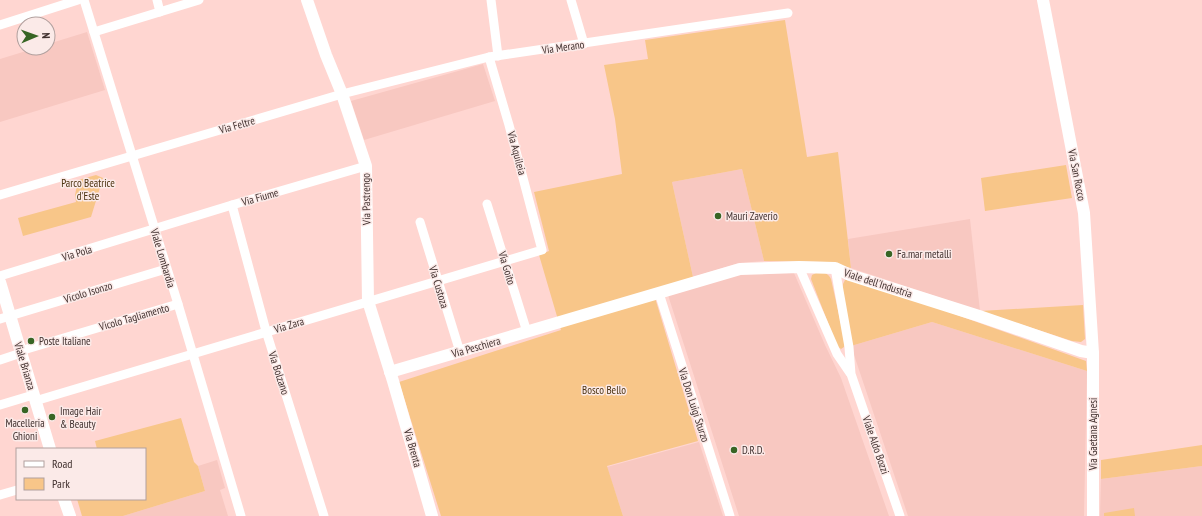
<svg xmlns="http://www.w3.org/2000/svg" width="1202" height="516" font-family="'PT Sans Narrow',sans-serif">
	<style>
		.built { fill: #f8c8c1 }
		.green { fill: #f8c689 }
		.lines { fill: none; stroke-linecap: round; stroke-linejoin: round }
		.street { stroke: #fff; stroke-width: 9 }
		.secondary { stroke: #fff; stroke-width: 12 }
		.poi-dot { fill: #376524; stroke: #fbeae8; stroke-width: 1.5 }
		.labels { text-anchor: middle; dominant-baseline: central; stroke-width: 3; stroke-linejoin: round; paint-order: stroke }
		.street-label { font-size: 11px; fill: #41312f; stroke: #fbeae8 }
		.park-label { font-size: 11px; fill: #4b320f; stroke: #fbeae8 }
		.poi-label { font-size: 11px; fill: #41312f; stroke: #fbeae8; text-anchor: start }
	</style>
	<rect width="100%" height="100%" fill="#ffd6d1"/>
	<g class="built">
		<polygon points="87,32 105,90 0,122 0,59 36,48 48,48 48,44"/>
		<polygon points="483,64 495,101 364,140 351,101"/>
		<polygon points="742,169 764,261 739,263 693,277 672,182"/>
		<polygon points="970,219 980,311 851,268 848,239"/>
		<polygon points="794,273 825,345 841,378 889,516 739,516 668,295 740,274"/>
		<polygon points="932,322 1087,371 1084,516 908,516 851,346"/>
		<polygon points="699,442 723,516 623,516 607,467"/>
		<polygon points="217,460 225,488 220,490 228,516 123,516 205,491 198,466"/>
		<polygon points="1202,466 1202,516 1100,516 1101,479"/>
	</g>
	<g class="green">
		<polygon points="785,20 807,157 838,152 851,268 827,262 764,261 742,169 672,182 693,277 653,291 698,441 607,466 623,516 441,516 399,382 561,330 539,255 549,251 534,192 622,174 615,119 604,65 648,59 645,40"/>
		<polygon points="1066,165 1072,198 985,211 981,178"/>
		<polygon points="96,175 103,178 91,217 23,236 18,218 76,202 75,195 78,180"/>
		<path d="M818,272C824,272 828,273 831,279L845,342L844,347L841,349L837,346L811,279L812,275Z"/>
		<polygon points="845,280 851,280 873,285 1086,361 1087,371 932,322 851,346 842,291 843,284"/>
		<polygon points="1083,305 1085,339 1081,342 1072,341 980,311"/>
		<polygon points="181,418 194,462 198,466 205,491 123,516 82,516 77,499 145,499 145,449 97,449 95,441"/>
		<polygon points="1202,445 1202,466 1101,479 1101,460"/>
		<polygon points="1134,508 1135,516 1104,516 1104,513"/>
	</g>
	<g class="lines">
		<g class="street">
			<polyline points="84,0 178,304 241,516"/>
			<polyline points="157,0 160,12"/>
			<polyline points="491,0 498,56"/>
			<polyline points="571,0 584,44"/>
			<polyline points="0,25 78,0"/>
			<polyline points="94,32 199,0"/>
			<polyline points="0,195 342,94 489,57 788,13"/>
			<polyline points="487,204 527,332"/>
			<polyline points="232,205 266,331 324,516"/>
			<polyline points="420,222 460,352"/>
			<polyline points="799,267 837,354 850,373"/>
			<polyline points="835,268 849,347 851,374 900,516"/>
			<polyline points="0,276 232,205 366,166"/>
			<polyline points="659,293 730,516"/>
			<polyline points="0,319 166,269"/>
			<polyline points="20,351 178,304"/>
			<polyline points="0,360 21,353"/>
			<polyline points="35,401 542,250 509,125 489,57"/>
			<polyline points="0,405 33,395"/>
			<polyline points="0,495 17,490"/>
		</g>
		<g class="secondary">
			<polyline points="307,0 326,55 342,94 366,166 368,301 393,381 432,516"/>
			<polyline points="1043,0 1084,213 1093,353 1093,516"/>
			<polyline points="0,282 50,449"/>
			<polyline points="390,372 740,269 799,267 835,268 850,275 979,316 1081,351 1093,353"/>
			<polyline points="64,499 70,516"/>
		</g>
	</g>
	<g class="poi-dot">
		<circle cx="718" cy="216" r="4"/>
		<circle cx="889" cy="254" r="4"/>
		<circle cx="31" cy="341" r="4"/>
		<circle cx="25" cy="410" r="4"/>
		<circle cx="52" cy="417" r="4"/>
		<circle cx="734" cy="450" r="4"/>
	</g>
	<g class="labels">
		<g class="street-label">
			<text transform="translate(563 47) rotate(-8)">Via Merano</text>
			<text transform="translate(237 125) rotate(-16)">Via Feltre</text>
			<text transform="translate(517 153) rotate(75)">Via Aquileia</text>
			<text transform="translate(1077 175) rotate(79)">Via San Rocco</text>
			<text transform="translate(260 197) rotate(-16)">Via Fiume</text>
			<text transform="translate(366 199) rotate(-91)">Via Pastrengo</text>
			<text transform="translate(77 253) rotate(-17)">Via Pola</text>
			<text transform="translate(163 258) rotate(73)">Viale Lombardia</text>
			<text transform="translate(507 268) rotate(73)">Via Goito</text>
			<text transform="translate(878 283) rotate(18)">Viale dell'Industria</text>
			<text transform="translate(439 287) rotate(73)">Via Custoza</text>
			<text transform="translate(88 292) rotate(-17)">Vicolo Isonzo</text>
			<text transform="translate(134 317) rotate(-16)">Vicolo Tagliamento</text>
			<text transform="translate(289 325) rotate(-17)">Via Zara</text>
			<text transform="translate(476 347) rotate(-16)">Via Peschiera</text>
			<text transform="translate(25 366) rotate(73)">Viale Brianza</text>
			<text transform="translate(279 373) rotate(72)">Via Bolzano</text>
			<text transform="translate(694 405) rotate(72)">Via Don Luigi Sturzo</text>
			<text transform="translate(1093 434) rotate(-90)">Via Gaetana Agnesi</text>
			<text transform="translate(876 445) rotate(71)">Viale Aldo Bozzi</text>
			<text transform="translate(413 448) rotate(74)">Via Brenta</text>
		</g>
		<g class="park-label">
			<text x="88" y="183">Parco Beatrice<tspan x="88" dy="13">d'Este</tspan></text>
			<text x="604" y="390">Bosco Bello</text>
		</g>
		<g class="poi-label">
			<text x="726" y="216">Mauri Zaverio</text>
			<text x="897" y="254">Fa.mar metalli</text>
			<text x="39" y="341">Poste Italiane</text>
			<text x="60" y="411">Image Hair<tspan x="60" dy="13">&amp; Beauty</tspan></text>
			<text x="25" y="423" text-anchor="middle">Macelleria<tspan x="25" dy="13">Ghioni</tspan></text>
			<text x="742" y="450">D.R.D.</text>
		</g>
	</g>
	<rect x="16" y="448" width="130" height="52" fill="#fbeae8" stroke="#b1a09e"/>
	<rect x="24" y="461" width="20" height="6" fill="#ffffff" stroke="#b1a09e"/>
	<text x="52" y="468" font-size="12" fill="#41312f">Road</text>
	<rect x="24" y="478" width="20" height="12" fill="#f8c689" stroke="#b1a09e"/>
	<text x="52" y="488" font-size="12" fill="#41312f">Park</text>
	<g transform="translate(36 36) rotate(88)"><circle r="19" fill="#fbeae8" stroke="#b1a09e"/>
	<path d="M0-3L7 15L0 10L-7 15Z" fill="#376524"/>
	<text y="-6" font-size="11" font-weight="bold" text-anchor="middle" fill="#41312f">N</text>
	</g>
</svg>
